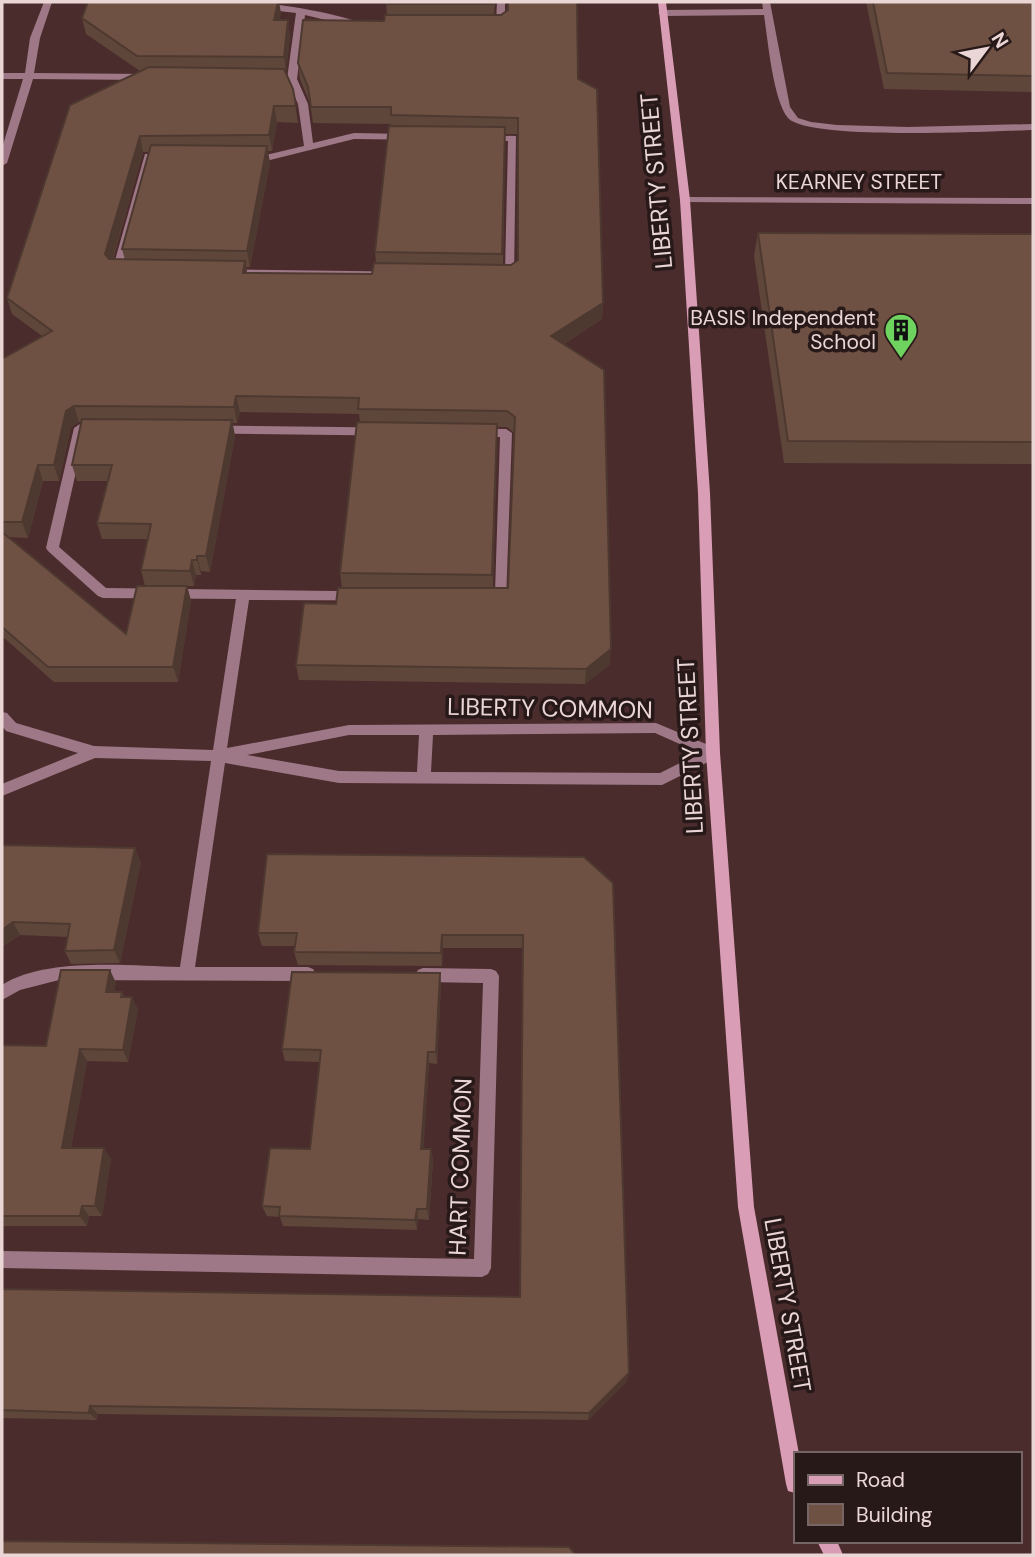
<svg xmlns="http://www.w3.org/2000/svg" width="1035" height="1557" font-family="'DM Sans',sans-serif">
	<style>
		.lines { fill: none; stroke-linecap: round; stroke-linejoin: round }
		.lane { fill: #9e7887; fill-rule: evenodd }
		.street { fill: #9e7887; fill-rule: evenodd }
		.secondary { fill: #d99db5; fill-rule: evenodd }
		.wall { fill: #5f463a; fill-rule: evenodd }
		.shaded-wall { fill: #4e3930 }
		.building { fill: #6f5144; stroke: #4e3930; stroke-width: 2 }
		.labels { text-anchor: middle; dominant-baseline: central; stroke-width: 7; stroke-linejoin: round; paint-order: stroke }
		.far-street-label { font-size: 21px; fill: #ebd6d6; stroke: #281919 }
		.far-poi-label { font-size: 21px; fill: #ebd6d6; stroke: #281919; text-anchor: end }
		.street-label { font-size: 24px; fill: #ebd6d6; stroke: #281919 }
	</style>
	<rect width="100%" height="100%" fill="#4b2c2d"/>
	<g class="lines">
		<path class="lane" d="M762,2H770L790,107L798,118L811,122L837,125L908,127L1033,124V130C996,131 808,141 788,118C773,100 768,41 764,15L663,16L658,13L663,10L763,9Z"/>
		<g class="street">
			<polygon points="44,2 52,2 40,38 34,73 147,74 152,77 147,80 33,79 7,163 2,166 2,148 23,79 2,79 2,73 25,73 30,38"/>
			<polygon points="497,2 505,2 505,26 500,29 490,26 496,23"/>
			<path d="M259,4C276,2 349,16 364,25L359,28L305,15L297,79L308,104L313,143L354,133L516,136L514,278L113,273L112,271L145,154H270L304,146L298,104L287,79L296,13L262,9L258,6ZM354,139L508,141L505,273L123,268L153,159L270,160Z"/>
			<polygon points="685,197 1033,198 1033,204 681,202 681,198"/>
			<path d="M80,424L506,429L512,433L506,601L249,600L227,748L349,725L656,723L718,749L720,753L718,757L662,785L339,783L225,763L195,967H308L313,969L316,974L313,979L308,981L59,980L20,990L2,1000V985C46,957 129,966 180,967L211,761L95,758L2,796V784L78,753L6,731L2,726V712L7,713L16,723L94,746L213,750L236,599L103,598L98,596L48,551L46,548L74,428ZM85,432L500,437L495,593L106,588L59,547ZM655,733L700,753L660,773L431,772L433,735ZM349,735H419L417,772L339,771L247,755Z"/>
			<polygon points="423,968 491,969 496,971 499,976 491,1268 488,1274 482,1277 2,1268 2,1251 474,1259 483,983 423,982 418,980 415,975 418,970"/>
		</g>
		<g class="secondary">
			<polygon points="658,2 666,2 690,200 710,493 720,753 754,1207 799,1454 795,1454 795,1493 788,1491 786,1484 738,1207 706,753 698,493 680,200"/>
			<polygon points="817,1541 837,1541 843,1555 824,1555"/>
		</g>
	</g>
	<g class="wall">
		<path d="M386,2H495L494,15L578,79L603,303L602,319L564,344L610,664L585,684L299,680L296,665L336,604L342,588L340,573L360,422L359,414L240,412L237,423H232L235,436L210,572L201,571V575H196L194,586H187L191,601L178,682H54L2,636V359L42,336L12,314L7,298L140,71L86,34L82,18L281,13L279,20L290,36L286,72L293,89L298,123L277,122L272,151H268L270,163L250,267H246L247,273L372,274L376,263L375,252L391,124L313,123L310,103L300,79L298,63L384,21L387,15ZM505,134H518V260L511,265H503ZM143,152H150L122,249L125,260L113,259ZM79,422H81L72,465L77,481H108L97,523L102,539H148L141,570L145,586L126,634L9,537L28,538L43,481H59L71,427ZM497,427H507L514,433L508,588H493Z"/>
		<polygon points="866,2 1033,2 1033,92 884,89"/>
		<polygon points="758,233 1033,234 1033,464 784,463 754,256"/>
		<polygon points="2,845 141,862 120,963 71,964 65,951 68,937 20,935 2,947"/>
		<polygon points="584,857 627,1381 588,1420 98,1414 97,1420 2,1418 2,1289 520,1297 523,948 443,948 442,966 298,965 294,952 295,946 262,946 258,933"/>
		<polygon points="116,983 114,992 122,992 124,997 138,1009 128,1062 87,1061 71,1148 111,1159 102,1216 89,1216 87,1226 2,1226 2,1045 46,1046"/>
		<polygon points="441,985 437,1064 429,1063 423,1149 431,1149 433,1160 429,1220 418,1219 417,1230 283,1226 280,1217 267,1216 262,1206 310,1149 319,1062 285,1061 282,1049"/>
	</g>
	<g class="shaded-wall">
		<polygon points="278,2 279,2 281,13 276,36 274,20"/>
		<polygon points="288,20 290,36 286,73 284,57"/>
		<polygon points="274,106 277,122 272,151 269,135"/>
		<polygon points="140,136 143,152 109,270 105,254"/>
		<polygon points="267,146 270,163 250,267 247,251"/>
		<polygon points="245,261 248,278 243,273"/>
		<polygon points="603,303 602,319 551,352 551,336"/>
		<polygon points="236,396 240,412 237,423 234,407"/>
		<polygon points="74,406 79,422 71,427 59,481 54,465 66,411"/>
		<polygon points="232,420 235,436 210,572 206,556"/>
		<polygon points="497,424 497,440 492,590 492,575"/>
		<polygon points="38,465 43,481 28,538 22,522"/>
		<polygon points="197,556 201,571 201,575 197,560"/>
		<polygon points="192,560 196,575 194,586 190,571"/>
		<polygon points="187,586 191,601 178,682 173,667"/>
		<polygon points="611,649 610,664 585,684 586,669"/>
		<polygon points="135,848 141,862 120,963 114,950"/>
		<polygon points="13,922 20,935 2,947 2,930"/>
		<polygon points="442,935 443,948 442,966 441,953"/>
		<polygon points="110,970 116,983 112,1004 106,992"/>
		<polygon points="440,973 441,985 437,1064 436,1052"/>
		<polygon points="132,997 138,1009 128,1062 123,1050"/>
		<polygon points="80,1049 87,1061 69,1159 62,1148"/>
		<polygon points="428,1052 429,1063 423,1160 421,1149"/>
		<polygon points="104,1148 111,1159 102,1216 95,1206"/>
		<polygon points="431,1149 433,1160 429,1220 427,1209"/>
		<polygon points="82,1206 89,1216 87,1226 80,1216"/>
		<polygon points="417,1209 418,1219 417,1230 415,1220"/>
		<polygon points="629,1373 627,1381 588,1420 589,1413"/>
		<polygon points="90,1406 98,1414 97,1420 89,1413"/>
	</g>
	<g class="building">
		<polygon points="88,2 278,2 274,20 288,20 284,57 137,56 82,18"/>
		<polygon points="386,2 494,2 493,4 386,4"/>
		<polygon points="508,2 577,2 578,79 597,89 603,303 551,336 604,370 611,649 586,669 296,665 304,603 336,604 338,588 508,588 515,417 507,411 358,409 359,398 236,396 234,407 74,406 66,411 54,465 38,465 22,522 2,522 2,359 52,331 7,298 70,105 149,67 284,69 293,89 296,106 274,106 269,135 140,136 105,254 109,259 245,261 243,273 372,274 374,263 511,265 518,260 518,118 391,115 391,107 311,107 308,87 298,63 303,20 384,21 385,15 501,15 508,10"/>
		<polygon points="873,2 1033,2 1033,76 887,73"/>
		<polygon points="389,126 505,127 502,254 375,252"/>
		<polygon points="151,145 267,146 247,251 122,249"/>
		<polygon points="758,233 1033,234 1033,442 788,441"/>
		<polygon points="82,419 232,420 206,556 197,556 197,560 192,560 190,571 141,570 151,524 97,523 112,465 72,465"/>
		<polygon points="357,422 497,424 492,575 340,573"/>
		<polygon points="2,532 126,634 137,586 187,586 173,667 48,667 2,627"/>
		<polygon points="2,845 135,848 114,950 65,951 70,924 13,922 2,930"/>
		<polygon points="267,854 584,857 613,883 629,1373 589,1413 90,1406 89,1413 2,1410 2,1289 520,1297 523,935 442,935 441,953 294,952 297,933 258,933"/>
		<polygon points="61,970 110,970 106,992 122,992 121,997 132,997 123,1050 80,1049 62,1148 104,1148 95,1206 82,1206 80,1216 2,1216 2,1045 46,1046"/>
		<polygon points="292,972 440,973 436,1052 428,1052 421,1149 431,1149 427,1209 417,1209 415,1220 279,1216 280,1207 262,1206 270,1148 310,1149 321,1050 282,1049"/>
		<polygon points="2,1541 569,1547 576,1555 2,1555"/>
	</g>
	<defs>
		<symbol id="building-pin" viewBox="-11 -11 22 30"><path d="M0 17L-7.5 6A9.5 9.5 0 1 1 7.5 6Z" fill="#6fd360" stroke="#281919"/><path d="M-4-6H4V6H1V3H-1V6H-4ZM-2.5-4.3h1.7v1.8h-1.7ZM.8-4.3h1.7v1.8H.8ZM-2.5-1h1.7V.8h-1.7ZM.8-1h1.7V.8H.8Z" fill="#111"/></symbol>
	</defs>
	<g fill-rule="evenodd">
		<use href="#building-pin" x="882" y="311" width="38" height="52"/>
	</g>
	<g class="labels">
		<g class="far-street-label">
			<text x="859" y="182">KEARNEY STREET</text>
		</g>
		<g class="far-poi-label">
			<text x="876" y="318">BASIS Independent<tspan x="876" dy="24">School</tspan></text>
		</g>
		<g class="street-label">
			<text transform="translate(656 181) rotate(-95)">LIBERTY STREET</text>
			<text transform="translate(550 708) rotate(1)">LIBERTY COMMON</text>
			<text transform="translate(690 746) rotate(-93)">LIBERTY STREET</text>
			<text transform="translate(460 1167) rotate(-88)">HART COMMON</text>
			<text transform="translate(788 1305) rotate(80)">LIBERTY STREET</text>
		</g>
	</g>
	<rect width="1035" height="1557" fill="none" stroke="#ebd6d6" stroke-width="7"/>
	<rect x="794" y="1452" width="228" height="91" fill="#281919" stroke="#766565" stroke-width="2"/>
	<rect x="808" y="1475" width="35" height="10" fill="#d99db5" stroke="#766565" stroke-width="2"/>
	<text x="856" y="1487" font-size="21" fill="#ebd6d6">Road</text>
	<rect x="808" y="1504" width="35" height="21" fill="#6f5144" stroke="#766565" stroke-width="2"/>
	<text x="856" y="1522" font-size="21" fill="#ebd6d6">Building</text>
	<g transform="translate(986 49) rotate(58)" stroke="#281919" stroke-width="5" paint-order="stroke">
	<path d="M0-5L12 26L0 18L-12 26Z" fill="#ebd6d6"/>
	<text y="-10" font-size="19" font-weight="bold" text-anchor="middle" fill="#ebd6d6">N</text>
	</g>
</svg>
